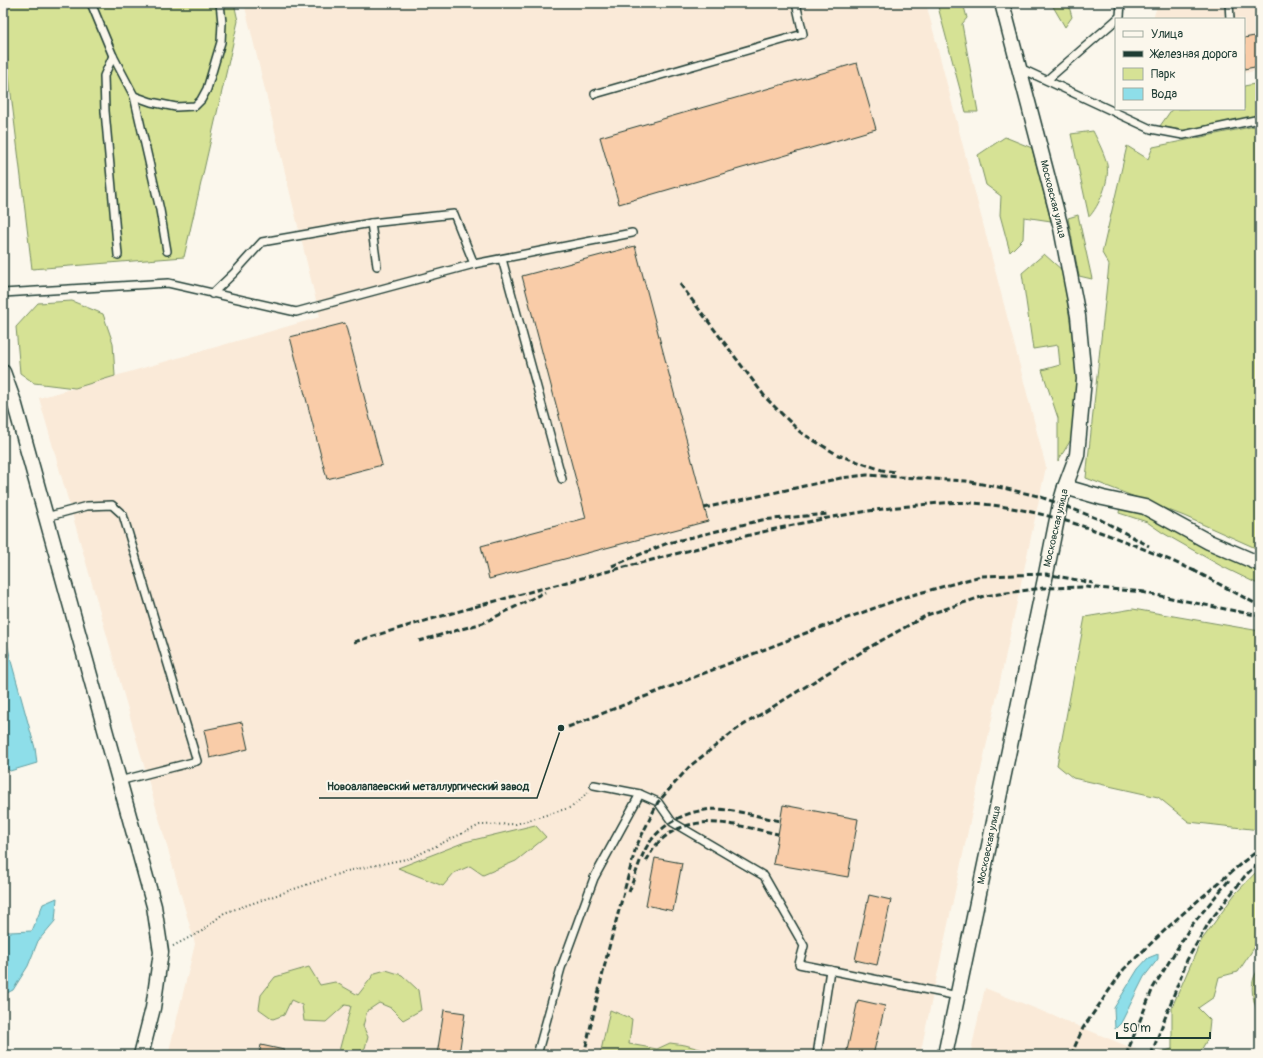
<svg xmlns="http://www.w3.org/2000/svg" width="1263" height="1058" font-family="Pangolin,sans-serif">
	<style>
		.built { fill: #faead8 }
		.green { fill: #d6e295; stroke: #7a9064 }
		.water { fill: #8edee9; stroke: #629ea1 }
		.building { fill: #f9cca8; stroke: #1f3d34 }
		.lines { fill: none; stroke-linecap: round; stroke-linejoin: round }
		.lane-casing { stroke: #1f3d34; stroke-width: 10 }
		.street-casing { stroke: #1f3d34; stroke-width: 17 }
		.path { stroke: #1f3d34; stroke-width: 2; stroke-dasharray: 1 3; stroke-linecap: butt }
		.lane { stroke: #fbf7ec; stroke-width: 7 }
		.street { stroke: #fbf7ec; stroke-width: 14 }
		.rail { stroke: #1f3d34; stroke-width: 3; stroke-dasharray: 6 3; stroke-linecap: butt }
		.labels { text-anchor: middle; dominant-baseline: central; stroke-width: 4; stroke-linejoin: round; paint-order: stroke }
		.street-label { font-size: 10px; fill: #1f3d34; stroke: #fbf7ec }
		.leader { fill: none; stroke: #1f3d34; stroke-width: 1.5 }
		.callout-dot { fill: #1f3d34; stroke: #fbf7ec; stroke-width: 1.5 }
		.callout-label { font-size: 11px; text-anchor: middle; font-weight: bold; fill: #1f3d34; stroke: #fbf7ec; stroke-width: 4; stroke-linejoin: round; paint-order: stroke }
	</style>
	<rect width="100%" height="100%" fill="#fbf7ec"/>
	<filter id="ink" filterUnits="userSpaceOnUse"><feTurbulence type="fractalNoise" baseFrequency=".025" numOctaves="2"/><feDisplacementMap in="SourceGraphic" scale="8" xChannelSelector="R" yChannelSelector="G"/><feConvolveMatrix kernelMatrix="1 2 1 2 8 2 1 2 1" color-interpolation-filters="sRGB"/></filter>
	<g filter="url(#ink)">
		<g class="built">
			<polygon points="244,3 926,3 1046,467 920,1055 168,1055 195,944 39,398 320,317"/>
			<polygon points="1158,3 1260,3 1260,70 1244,73 1244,19 1153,19"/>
			<polygon points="985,988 1083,1028 1149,1055 970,1055"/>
		</g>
		<g class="green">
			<polygon points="3,3 234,3 238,21 184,257 32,269 3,27"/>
			<polygon points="937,3 963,3 967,18 962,24 978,112 966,112"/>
			<polygon points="1051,3 1068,3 1072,17 1065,27"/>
			<polygon points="1260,83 1260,116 1255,119 1186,131 1160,126 1172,109 1244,109 1244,86"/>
			<polygon points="1260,125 1260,550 1184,516 1086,478 1109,265 1102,253 1127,146 1148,159 1153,147"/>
			<path d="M1093,131C1097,139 1106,157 1107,165C1110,181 1099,206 1089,217L1071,134Z"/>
			<polygon points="1005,137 1032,148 1051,221 1024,217 1023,239 1010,252 1000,215 1001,196 986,185 978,155"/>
			<polygon points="1078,215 1092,279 1079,276 1068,218"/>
			<polygon points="1044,254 1063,271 1075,357 1078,394 1072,438 1058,461 1058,418 1042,370 1060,365 1058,345 1033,349 1022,273"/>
			<polygon points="72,301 103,314 113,343 115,376 75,388 34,383 20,373 16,327 38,303"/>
			<polygon points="1120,505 1139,510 1260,570 1260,585 1221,566 1163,533 1147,522 1119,513"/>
			<polygon points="1133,609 1260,631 1260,830 1189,822 1158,797 1073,778 1057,765 1085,617"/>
			<polygon points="535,825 546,837 516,861 483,875 470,866 454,873 443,886 398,868 465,842"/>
			<polygon points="1260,868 1260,943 1256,945 1238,972 1219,977 1214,997 1198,1008 1210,1020 1208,1038 1199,1054 1162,1055 1159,1053 1172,1049 1172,1007 1201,941 1235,894"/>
			<polygon points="309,967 320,985 335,982 358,995 375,973 386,970 402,975 418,990 421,1010 403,1020 391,1008 379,1003 367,1011 363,1026 368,1037 365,1048 358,1053 358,1055 338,1055 351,1006 345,1005 326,1022 304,1021 302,1005 291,1000 284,1015 273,1019 259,1009 261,995 275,977"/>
			<path d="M1260,967V1019C1254,1001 1246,985 1260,967Z"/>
			<polygon points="610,1010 632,1019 629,1044 657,1049 670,1043 685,1045 722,1055 600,1055"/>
		</g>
		<g class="water">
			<polygon points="3,626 11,661 35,748 37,763 10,771 3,765"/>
			<polygon points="57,898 55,921 38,941 28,966 13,990 3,995 3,931 10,932 32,931 43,904"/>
			<polygon points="1158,954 1158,959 1144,977 1121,1023 1115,1029 1114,1008 1138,969 1148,958"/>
		</g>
		<g class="building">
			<polygon points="1260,35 1260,66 1244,69 1244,38"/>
			<polygon points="857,63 876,129 619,204 600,137"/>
			<polygon points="635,246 708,521 489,579 481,546 586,518 522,276"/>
			<polygon points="345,323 382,465 327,479 290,337"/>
			<polygon points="242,722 248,749 210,758 204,730"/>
			<polygon points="783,805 858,819 848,877 773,864"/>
			<polygon points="655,858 682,863 673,911 646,905"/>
			<polygon points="869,895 891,900 877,965 855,960"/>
			<polygon points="858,1000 885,1006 873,1055 846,1055"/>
			<polygon points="444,1010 465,1013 459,1055 437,1055"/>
			<polygon points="261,1045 284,1050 283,1055 259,1055"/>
		</g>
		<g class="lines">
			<defs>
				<g id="lane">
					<polyline points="91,3 113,56 134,96 160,210 167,251"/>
					<polyline points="1229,3 1230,19"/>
					<polyline points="1117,19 1120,16 1121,3"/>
					<polyline points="113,56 104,76 105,111 118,255"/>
					<polyline points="1020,68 1151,129 1183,135 1260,119"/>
					<polyline points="1047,80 1116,20"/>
					<polyline points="595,94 803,34 796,3"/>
					<polyline points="134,96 151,102 176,107 195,106 201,100 207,89 221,42 222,23 220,3"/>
					<polyline points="371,223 377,266"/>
					<polyline points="502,259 562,479"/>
					<polyline points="3,293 168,283 296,312 474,264 632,233"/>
					<polyline points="212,294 234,273 262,242 371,223 454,214 474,264"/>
					<polyline points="46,517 87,506 112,505 123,515 197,761 119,781"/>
					<polyline points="594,785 640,794 658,802 672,822 764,876 804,946 799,964 958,996"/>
					<polyline points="537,1055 561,968 594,878 640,794"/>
					<polyline points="817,1055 830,970"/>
				</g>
				<g id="street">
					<polyline points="3,372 15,405 154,906 161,952 153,1008 141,1055"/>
					<polyline points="1065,487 1103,498 1145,507 1209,542 1260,564"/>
					<polyline points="945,1055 1046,574 1060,504 1065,487 1077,455 1084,379 1078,316 1061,228 1002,3"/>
				</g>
			</defs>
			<use href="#lane" class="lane-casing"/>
			<use href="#street" class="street-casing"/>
			<polyline class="path" points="173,946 202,931 224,913 347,871 411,858 480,825 516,824 572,807 588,792"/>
			<use href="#lane" class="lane"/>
			<use href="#street" class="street"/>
			<g class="rail">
				<polyline points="680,284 766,398 800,432 838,455 882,470 896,472"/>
				<polyline points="704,508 841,478 867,475 966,481 1003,488 1038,496 1060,504 1101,520 1149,546"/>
				<polyline points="612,566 668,543 762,520 828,514"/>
				<polyline points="1193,570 1260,606"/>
				<polyline points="1141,592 1260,616"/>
				<polyline points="419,641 483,623 545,592"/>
				<path d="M354,642C461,609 570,581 679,553C751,534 824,516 898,507C922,505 948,501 972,503C1052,509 1125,540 1197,572"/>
				<polyline points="568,727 806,633 905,597 981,576 1046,574 1093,583"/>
				<path d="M646,861C650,855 653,848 658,843C691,809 738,826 778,834"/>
				<path d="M629,892C634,879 638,865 644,852C655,829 680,813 705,810C724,806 760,817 780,821"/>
				<polyline points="584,1055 608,951 636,847 658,802 690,766 737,729 868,648 927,615 984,596 1043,588 1086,587 1145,592"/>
				<polyline points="1071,1055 1083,1028 1124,969 1180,916 1243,862 1260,849"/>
				<polyline points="1126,1055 1153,988 1191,926 1230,879"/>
				<polyline points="1151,1055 1187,960 1210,921 1245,876 1260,861"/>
			</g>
		</g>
	</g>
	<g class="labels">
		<g class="street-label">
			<text transform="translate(1053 199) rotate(76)">Московская улица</text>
			<text transform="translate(1056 528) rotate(-77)">Московская улица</text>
			<text transform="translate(989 845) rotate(-78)">Московская улица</text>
		</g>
	</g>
	<path class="leader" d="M561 728L537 798H319"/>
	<circle class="callout-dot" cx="561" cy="728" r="4"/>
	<g class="callout-label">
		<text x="428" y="790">Новоалапаевский металлургический завод</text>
	</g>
	<rect width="1263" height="1058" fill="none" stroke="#fbf7ec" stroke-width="16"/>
	<rect x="8" y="8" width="1247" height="1042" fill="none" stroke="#1f3d34" stroke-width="1.5" filter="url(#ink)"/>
	<rect x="1115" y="18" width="130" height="92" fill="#fbf7ec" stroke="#a3ada2"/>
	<rect x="1123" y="31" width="20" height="6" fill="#fbf7ec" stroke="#a3ada2"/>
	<text x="1151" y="38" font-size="12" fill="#1f3d34">Улица</text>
	<rect x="1123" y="51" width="20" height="6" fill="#1f3d34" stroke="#a3ada2"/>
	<text x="1151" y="58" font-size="12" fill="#1f3d34">Железная дорога</text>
	<rect x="1123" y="68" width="20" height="12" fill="#d6e295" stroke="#a3ada2"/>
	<text x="1151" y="78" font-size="12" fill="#1f3d34">Парк</text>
	<rect x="1123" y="88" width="20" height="12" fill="#8edee9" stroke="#a3ada2"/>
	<text x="1151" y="98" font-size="12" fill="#1f3d34">Вода</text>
	<path d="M1117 1032v6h93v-6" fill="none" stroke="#1f3d34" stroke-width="2"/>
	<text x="1123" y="1032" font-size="12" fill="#1f3d34" stroke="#fbf7ec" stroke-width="3" paint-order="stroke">50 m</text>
</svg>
